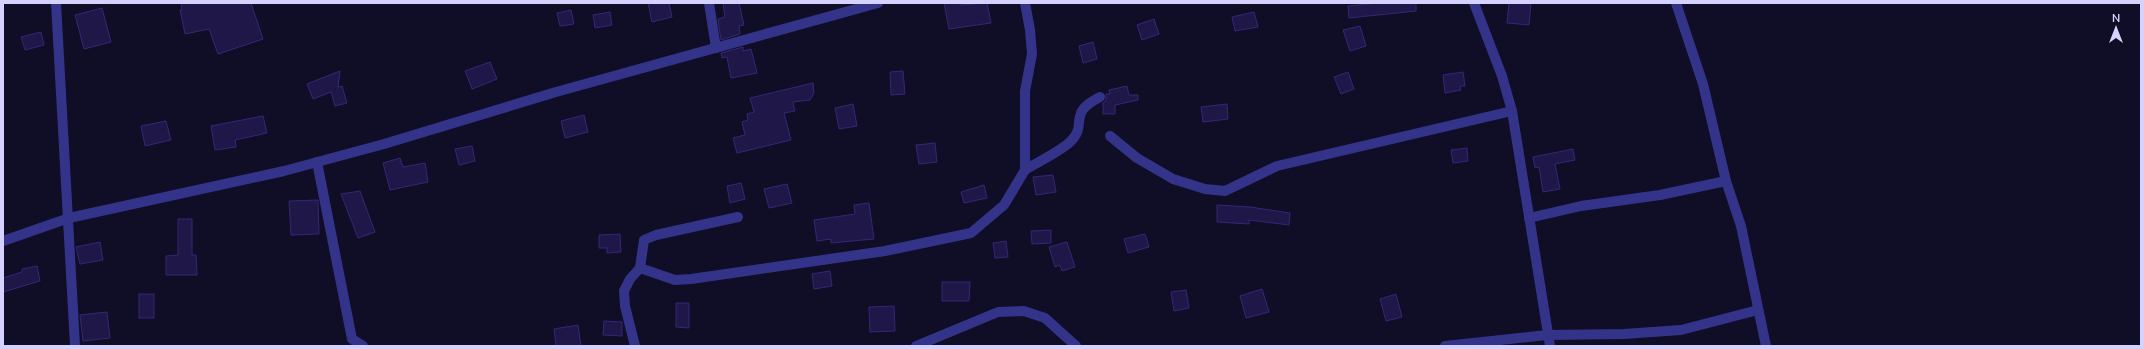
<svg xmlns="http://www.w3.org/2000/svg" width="2144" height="349" font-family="'Nunito Sans',sans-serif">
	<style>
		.building { fill: #201749; stroke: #342777 }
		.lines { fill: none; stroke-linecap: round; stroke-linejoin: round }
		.minor { stroke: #34338a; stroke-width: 10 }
	</style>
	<rect width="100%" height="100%" fill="#100d26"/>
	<g class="building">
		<polygon points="181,3 251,3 263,39 218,54 209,29 185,34 180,10 182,10"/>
		<polygon points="648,3 669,3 672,17 652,22"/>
		<polygon points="723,3 739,3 744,25 739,26 740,34 721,40 718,19 725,17"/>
		<polygon points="944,3 960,3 961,5 987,3 991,23 949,29"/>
		<polygon points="1378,3 1416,3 1416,11 1349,18 1348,6"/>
		<polygon points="1509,3 1531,3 1529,25 1507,23"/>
		<polygon points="102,8 111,42 84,49 75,15"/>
		<polygon points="571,10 574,24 560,26 557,13"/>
		<polygon points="610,12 612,25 595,28 593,15"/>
		<polygon points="1254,12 1258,27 1235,31 1232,17"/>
		<polygon points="1154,19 1159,34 1142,40 1137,25"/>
		<polygon points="1360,26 1366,46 1350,51 1343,30"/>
		<polygon points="41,32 44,45 25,50 21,37"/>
		<polygon points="1093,42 1097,59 1083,63 1079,46"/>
		<polygon points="743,47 743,51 751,49 757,73 731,78 727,57 722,58 721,53"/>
		<polygon points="490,62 497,79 472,89 465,71"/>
		<polygon points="340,71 338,87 342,86 347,103 335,106 331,92 313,99 307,84"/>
		<polygon points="903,71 905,94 891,95 890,72"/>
		<polygon points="1348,72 1354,89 1341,94 1334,77"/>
		<polygon points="1463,72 1465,86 1460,86 1461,90 1445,93 1443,75"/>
		<polygon points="813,83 814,93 810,100 793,102 795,111 784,113 791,140 737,153 733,138 745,135 742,122 748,120 747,114 754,112 750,98"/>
		<polygon points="1127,86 1129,95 1138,95 1138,100 1115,105 1115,114 1103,114 1103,103 1106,100 1106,94 1110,94 1109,90"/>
		<polygon points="853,104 857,126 839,129 835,108"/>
		<polygon points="1227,104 1228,119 1203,122 1201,107"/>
		<polygon points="584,115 588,132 565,138 561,121"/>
		<polygon points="263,116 267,133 235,140 236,147 215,150 211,126"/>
		<polygon points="166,121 171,140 145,146 141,126"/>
		<polygon points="935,143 937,162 919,164 916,145"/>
		<polygon points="472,146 475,161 459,165 455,149"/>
		<polygon points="1467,148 1468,161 1453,163 1451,150"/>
		<polygon points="1573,149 1575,160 1555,164 1560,189 1543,192 1539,167 1535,168 1533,157"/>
		<polygon points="400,158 403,167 425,163 428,182 390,190 383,163"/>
		<polygon points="1053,175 1056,192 1036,195 1033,177"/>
		<polygon points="741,183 745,199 730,203 727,186"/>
		<polygon points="787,184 792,203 769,208 764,189"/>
		<polygon points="984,185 987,198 964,203 961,192"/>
		<polygon points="360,191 375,232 358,238 341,194"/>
		<polygon points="318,200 319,234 291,235 289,201"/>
		<polygon points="869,203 874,239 831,243 831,239 817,241 814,220 855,214 854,205"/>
		<polygon points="1217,205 1250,207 1290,213 1289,225 1249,220 1249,224 1217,222"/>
		<polygon points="178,219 192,219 192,255 196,255 197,275 166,275 166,256 178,255"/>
		<polygon points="1051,230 1051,243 1032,244 1031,231"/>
		<polygon points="620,234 621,252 607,253 607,248 599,248 599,235"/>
		<polygon points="1145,234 1149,247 1128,253 1124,239"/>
		<polygon points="1006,241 1008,257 995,258 993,243"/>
		<polygon points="100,242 103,260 80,264 76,247"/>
		<polygon points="1067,242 1075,267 1062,271 1060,265 1055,267 1049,247"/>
		<polygon points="37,266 40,281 3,292 3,278 22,272 22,269"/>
		<polygon points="830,271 832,286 814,289 812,274"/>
		<polygon points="942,282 970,282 969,301 942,301"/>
		<polygon points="1262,289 1269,312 1246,318 1240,296"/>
		<polygon points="1186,290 1189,308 1174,311 1171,292"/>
		<rect x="139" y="294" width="15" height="24"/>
		<polygon points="1396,294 1402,317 1386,321 1380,299"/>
		<polygon points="676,303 689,303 689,328 676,327"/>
		<polygon points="894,306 895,331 870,332 869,307"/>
		<polygon points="107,312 110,338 83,341 80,315"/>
		<polygon points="604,321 622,322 622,336 603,335"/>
		<polygon points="578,325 581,346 556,346 554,329"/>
	</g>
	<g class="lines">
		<g class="minor">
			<polyline points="56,3 75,346"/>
			<polyline points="709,3 716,48"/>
			<polyline points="1474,3 1502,76 1512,111 1550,346"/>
			<polyline points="1676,3 1703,84 1726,181 1741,226 1766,346"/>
			<polyline points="1110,136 1137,158 1173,179 1205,189 1225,191 1277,166 1512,111"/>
			<polyline points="317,162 352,339 363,346"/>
			<path d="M1025,170C1038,162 1059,152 1070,142C1089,124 1066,114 1100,97"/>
			<polyline points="1529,218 1581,206 1660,195 1726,181"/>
			<polyline points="3,241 69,218 284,171 384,144 556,92 878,3"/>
			<polyline points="640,268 675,280 691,279 885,251 971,233 1004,205 1025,170 1025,91 1032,54 1030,30 1025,3"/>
			<polyline points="635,346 625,306 624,291 630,279 640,268 644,240 656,235 738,217"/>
			<polyline points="916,346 998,312 1024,311 1045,318 1076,346"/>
			<polyline points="1445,346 1547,335 1624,334 1681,330 1758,310"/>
		</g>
	</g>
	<rect width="2144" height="349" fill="none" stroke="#d6d2ff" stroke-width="8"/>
	<g transform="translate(2116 28)" stroke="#100d26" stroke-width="3" paint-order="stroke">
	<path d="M0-3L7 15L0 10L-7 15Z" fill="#d6d2ff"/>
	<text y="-6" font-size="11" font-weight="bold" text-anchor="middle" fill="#d6d2ff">N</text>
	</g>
</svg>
